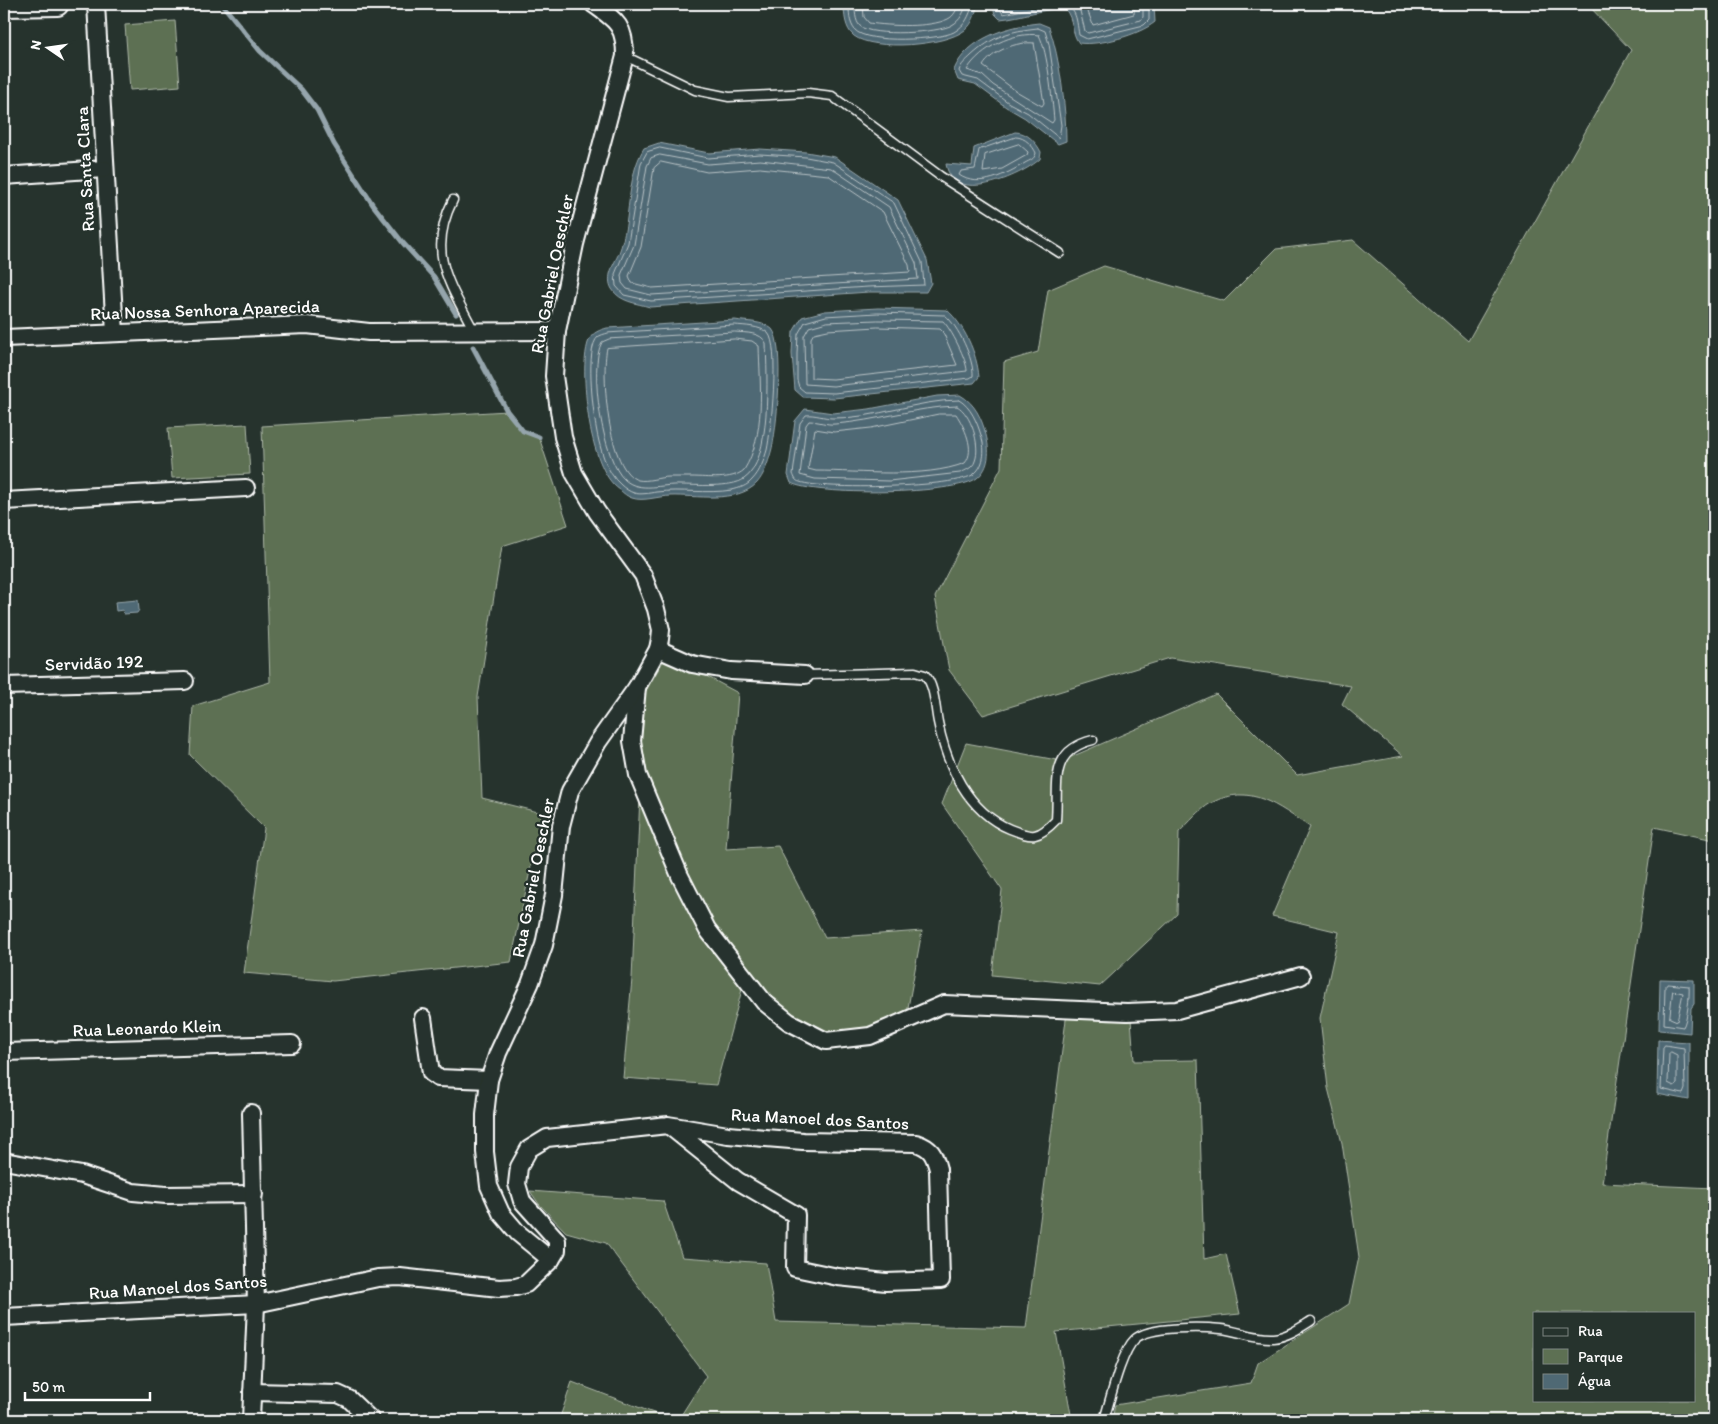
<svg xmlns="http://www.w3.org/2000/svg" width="1718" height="1424" font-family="Itim,sans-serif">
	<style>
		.green { fill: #5d7053; stroke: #aeb8a9; fill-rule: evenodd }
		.water { fill: #4f6974; stroke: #95a5ac }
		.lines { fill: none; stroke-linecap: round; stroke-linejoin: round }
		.shore { stroke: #b9c3c7; stroke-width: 1 }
		.stream { stroke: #95a5ac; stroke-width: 5 }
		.service-casing { stroke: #fff; stroke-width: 11 }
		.minor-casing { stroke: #fff; stroke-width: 20 }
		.secondary-casing { stroke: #fff; stroke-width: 26 }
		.service { stroke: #26332d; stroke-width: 8 }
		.minor { stroke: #26332d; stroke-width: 16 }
		.secondary { stroke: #26332d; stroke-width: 22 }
		.labels { text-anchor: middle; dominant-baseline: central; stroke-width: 4.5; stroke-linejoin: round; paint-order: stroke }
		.street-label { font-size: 18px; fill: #fff; stroke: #26332d }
	</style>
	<rect width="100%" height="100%" fill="#26332d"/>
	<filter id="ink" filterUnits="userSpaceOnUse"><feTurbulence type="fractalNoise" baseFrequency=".02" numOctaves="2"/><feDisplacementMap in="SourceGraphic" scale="10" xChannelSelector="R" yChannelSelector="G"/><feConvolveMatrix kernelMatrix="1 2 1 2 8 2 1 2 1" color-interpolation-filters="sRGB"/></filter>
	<g filter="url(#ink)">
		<g class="green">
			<path d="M1587,4H1714V840L1654,827L1602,1183L1714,1188V1420H1112L1115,1405L1251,1383L1258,1363L1349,1304L1359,1257L1342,1143L1328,1088L1320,1018L1339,932L1272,916L1310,827C1277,806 1251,782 1211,803C1200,809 1189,823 1179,832L1177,914L1100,986L992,975L1002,890L942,804L966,743L1062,761L1216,694L1297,775L1403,756L1342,704L1351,686L1170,658L983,715L949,670L935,597L1001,468L1004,362L1038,352L1048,290L1104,266L1224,301L1276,249L1353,240L1468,341L1631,50ZM1534,1313H1694V1400H1534Z"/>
			<polygon points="175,21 180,86 130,90 125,25"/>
			<polygon points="507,411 523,431 539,437 568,525 502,546 478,697 482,798 542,813 511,962 333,981 244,973 264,828 190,755 193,706 270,682 262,426"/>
			<polygon points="247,424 250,474 172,478 168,428"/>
			<polygon points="665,658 693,669 738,693 726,849 778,846 825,938 922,931 907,1013 871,1033 826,1036 793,1020 746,975 716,1085 623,1078 632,979 641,772 638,735 641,699"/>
			<polygon points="1067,1012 1131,1019 1134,1061 1198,1060 1204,1259 1226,1254 1240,1314 1056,1332 1072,1420 678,1420 706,1376 606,1243 566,1232 539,1204 530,1191 663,1201 682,1257 766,1263 776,1322 1026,1328"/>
			<polygon points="572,1382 672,1420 559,1420"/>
		</g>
		<g class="water">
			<path d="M844,4H978C975,14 973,24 965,30C945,46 874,51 854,36C845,29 844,14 844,4Z"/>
			<path d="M992,4H1154L1155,22C1139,35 1099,46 1079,43C1071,33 1074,19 1065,9C1043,8 1022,17 1000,19L995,14Z"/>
			<path d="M1039,23L1049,27C1060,58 1066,108 1066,141L1058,144L1025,118L1006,107L975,84L958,80L954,70C967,38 1008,26 1039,23Z"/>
			<path d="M1015,132C1027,132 1036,142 1041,152L1040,159C1021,176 953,206 946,164L972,166L974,148Z"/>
			<path d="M659,143L709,153L760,149L806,152L835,157L898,200L927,260L931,283L926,292H869L650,307C636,303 620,302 612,289C605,277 614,264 619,253C632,219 625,180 644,148Z"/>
			<path d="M878,308L947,310C964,325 977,353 979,377L974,383L834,398L803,397L795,390L792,354L793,332L802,317L825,311Z"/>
			<path d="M735,320C746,322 763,321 772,329C785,343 777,433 771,452C768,463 764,475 757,483C737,504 696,495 670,496C659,496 643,502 632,498C628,497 623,493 620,490C602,478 594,446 590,426C586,404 581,360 589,340C593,332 600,330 607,328Z"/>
			<path d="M960,395C975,403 982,419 986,435C990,450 990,468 977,478C956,495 815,496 791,483L788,475L795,421L805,409L833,413L869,409L937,396Z"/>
			<polygon points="138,600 139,610 137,613 124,614 123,610 116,611 115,602"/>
			<polygon points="1660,979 1694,980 1694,1004 1691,1008 1690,1033 1659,1030"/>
			<polygon points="1658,1040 1689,1042 1689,1100 1657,1094"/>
		</g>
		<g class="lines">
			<g class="shore">
				<path d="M849,4C849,12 849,23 855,30C867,44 939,40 954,32C966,25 969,16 973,4"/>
				<path d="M855,4C855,11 855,21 860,26C871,37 939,33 952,25C961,20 963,13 967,4"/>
				<path d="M863,4L864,17L869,23C889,26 930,28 948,19C954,16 956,11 959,4"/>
				<polyline points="997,4 1003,14 1054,4"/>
				<path d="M1056,4C1077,5 1076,17 1079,35L1087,39L1144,25L1149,20V4"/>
				<polyline points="1075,4 1080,11 1085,31 1088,33 1141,20 1143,17 1143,4"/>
				<polyline points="1085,4 1093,25 1134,14 1135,4"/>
				<path d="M1038,28L1045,31L1049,44L1061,125L1059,138L1028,113L1009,103L978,80L962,76L959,71C961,64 966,61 971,56C993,36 1009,31 1038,28Z"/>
				<path d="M1039,35C1048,52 1052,99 1054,120L1052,123L993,85L982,75L967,70C980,48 1014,31 1039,35Z"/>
				<path d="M1034,43L1044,103L1042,106L1016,91L983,66C992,51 1017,41 1034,43Z"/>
				<path d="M1016,137C1025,137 1033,146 1036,153C1034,160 1030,160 1025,163C1007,174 979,189 959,175L961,171L975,169L979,150Z"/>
				<polygon points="1019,144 1028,152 1027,155 1002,169 983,172 985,155"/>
				<polygon points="660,148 708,158 760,154 806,157 833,162 894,203 922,262 924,285 868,287 651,301 624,295 616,286 615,274 628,243 641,163 647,152"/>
				<polygon points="660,155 708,164 760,160 831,168 889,207 916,263 918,279 651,295 627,289 622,283 621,275 634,245 647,166 651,158"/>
				<polygon points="661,162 707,172 760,168 828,175 883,212 909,265 910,272 652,288 632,283 629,276 641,247 654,168"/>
				<path d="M878,313L945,315C958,326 974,359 973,376L970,378L834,393L805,392L799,387L797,380V354L798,334L805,322L826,316Z"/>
				<path d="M878,320L943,321C951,329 967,360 967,371L833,386L805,384L804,336L809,327L827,322Z"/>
				<path d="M735,325C745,326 760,326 768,333C780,345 771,432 767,450C764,460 760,472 752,480C747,486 740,488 732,490C707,494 681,489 656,492C650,493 640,495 634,493C630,492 624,488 621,485C606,473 599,445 596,427C593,410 585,348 598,337C600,335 605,334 608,333Z"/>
				<polygon points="878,327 940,329 943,332 957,365 833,379 811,378 811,338 814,333 828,330"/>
				<path d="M735,332C746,333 761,332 766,343C767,374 772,461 744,479C731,488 696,485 680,485C662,484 640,493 625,480C603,462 588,367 602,342L609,339Z"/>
				<path d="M735,339L752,341L759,346C760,385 766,435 744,470C732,481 707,477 692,477C684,477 677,477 669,477C660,477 648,482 638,480C608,472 601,373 607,348Z"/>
				<path d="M959,400C971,407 977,422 981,435C985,447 986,464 974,474C957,488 822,490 800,482C795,481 795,478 793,474L800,423L806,415C815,414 824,418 833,418C875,419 917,400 959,400Z"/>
				<path d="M957,406C971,413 981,446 975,461C973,468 966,470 960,473L889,481L815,479L800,475L806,425L809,421C818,421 827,425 835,424C876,421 916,407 957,406Z"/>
				<path d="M939,414H956C964,426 976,450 965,463C924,479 860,471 816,471L808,469L815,429L834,432L871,428Z"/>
				<path d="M1668,984L1689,986C1690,995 1687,1021 1683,1027L1664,1024L1665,987Z"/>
				<polygon points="1673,991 1683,993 1677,1021 1670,1018"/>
				<polygon points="1665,1045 1684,1048 1685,1089 1683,1094 1661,1089 1663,1048"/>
				<polygon points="1671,1052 1677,1055 1677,1084 1674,1086 1668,1083 1669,1054"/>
			</g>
			<g class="stream">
				<polyline points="222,4 260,51 301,89 317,110 334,144 373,205 403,243 434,277 456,314"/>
				<polyline points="473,347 507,411 523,431 539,437"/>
			</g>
			<defs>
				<g id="service">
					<polyline points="625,56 695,90 729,97 808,93 832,96 940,176 1060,253"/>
					<path d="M453,200C426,254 450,284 474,331"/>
					<path d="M805,675L915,672L925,675C935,686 935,708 938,722C946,764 968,812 1010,829C1033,838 1038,839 1056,820C1059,783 1048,751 1093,740"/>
					<path d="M1104,1420C1110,1401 1121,1352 1135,1339C1149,1326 1202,1327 1221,1329C1239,1331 1255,1339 1273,1338C1287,1337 1300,1328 1311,1321"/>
				</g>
				<g id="minor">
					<polyline points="96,4 115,333"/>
					<polyline points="4,176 104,169"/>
					<polyline points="4,338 307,325 369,332 557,331"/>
					<polyline points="4,501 246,488"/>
					<polyline points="658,649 692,664 731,671 805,675"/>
					<polyline points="4,686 185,681"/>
					<polyline points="637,687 632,741 638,775 680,876 707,929 764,1002 789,1022 826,1041 870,1036 944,1004 1127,1012 1177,1010 1301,976"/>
					<polyline points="423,1018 431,1073 438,1078 489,1080"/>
					<polyline points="4,1052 292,1044"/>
					<polyline points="4,1161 82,1175 133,1192 166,1195 254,1194"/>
					<path d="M551,1260L518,1233L501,1213L489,1186L485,1152V1115L489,1080L498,1053L530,984L544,945L554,895L561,826L570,791L598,742L637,687L658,649L660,639L661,630L656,609L643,575L597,512L574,473L563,437L554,376L557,331L575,244L625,56C625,26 617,21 593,4"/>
					<path d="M4,1317L256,1304L378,1278L400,1277L499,1288L516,1287L526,1284L551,1260L557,1250V1240L522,1201L517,1184L519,1167L529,1149L547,1138L668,1125L728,1135L803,1141L916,1143C931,1148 934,1154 938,1169L941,1280L886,1282L838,1277L795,1268L796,1215L738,1181L668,1125"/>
					<polyline points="252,1392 338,1394 349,1399 371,1420"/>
					<polyline points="251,1420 256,1304 251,1113"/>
				</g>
				<polyline id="secondary" points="4,5 57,4"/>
			</defs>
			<use href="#service" class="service-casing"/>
			<use href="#minor" class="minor-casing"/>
			<use href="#secondary" class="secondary-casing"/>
			<use href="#service" class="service"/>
			<use href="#minor" class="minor"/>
			<use href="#secondary" class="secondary"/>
		</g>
	</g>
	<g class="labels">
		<g class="street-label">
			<text transform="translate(85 169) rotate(-93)">Rua Santa Clara</text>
			<text transform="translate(552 274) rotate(-79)">Rua Gabriel Oeschler</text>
			<text transform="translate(205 310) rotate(-2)">Rua Nossa Senhora Aparecida</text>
			<text transform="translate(94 663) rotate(-2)">Servidão 192</text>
			<text transform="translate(533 878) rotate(-79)">Rua Gabriel Oeschler</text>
			<text transform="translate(147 1028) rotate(-2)">Rua Leonardo Klein</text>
			<text transform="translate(820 1119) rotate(3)">Rua Manoel dos Santos</text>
			<text transform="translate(178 1287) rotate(-4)">Rua Manoel dos Santos</text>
		</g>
	</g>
	<rect width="1718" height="1424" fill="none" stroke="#26332d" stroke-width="20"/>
	<rect x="10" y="10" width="1698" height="1404" fill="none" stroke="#fff" stroke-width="2" filter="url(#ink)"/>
	<rect x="1533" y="1312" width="162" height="90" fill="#26332d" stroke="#7d8581"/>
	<rect x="1543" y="1328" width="25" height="8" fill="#26332d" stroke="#7d8581"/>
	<text x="1578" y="1336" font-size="15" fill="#ffffff">Rua</text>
	<rect x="1543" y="1349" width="25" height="15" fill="#5d7053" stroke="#7d8581"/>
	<text x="1578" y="1362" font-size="15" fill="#ffffff">Parque</text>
	<rect x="1543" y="1374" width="25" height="15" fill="#4f6974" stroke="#7d8581"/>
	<text x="1578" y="1386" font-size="15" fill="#ffffff">Água</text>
	<g transform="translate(48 48) rotate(283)" stroke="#26332d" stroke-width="4" paint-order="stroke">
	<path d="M0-4L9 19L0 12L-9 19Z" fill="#ffffff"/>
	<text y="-8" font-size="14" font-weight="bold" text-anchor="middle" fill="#ffffff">N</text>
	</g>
	<path d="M25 1392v8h125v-8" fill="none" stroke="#ffffff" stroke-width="2.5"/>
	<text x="32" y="1392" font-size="15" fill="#ffffff" stroke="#26332d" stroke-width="4" paint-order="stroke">50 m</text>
</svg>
